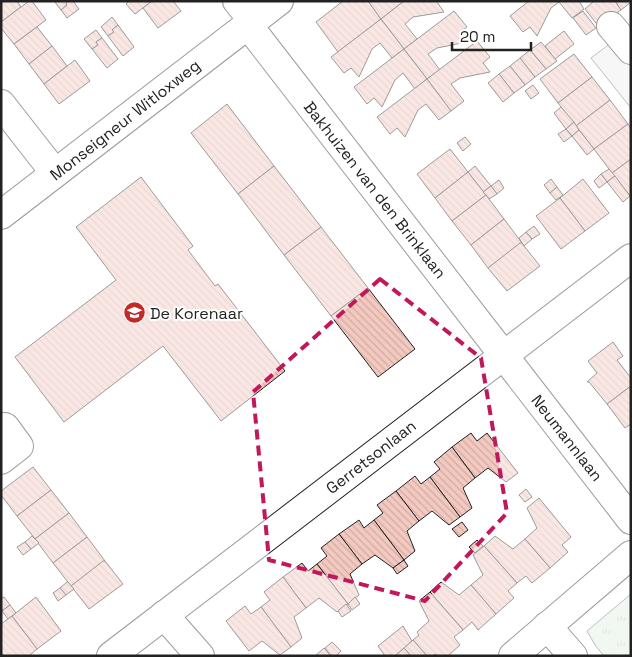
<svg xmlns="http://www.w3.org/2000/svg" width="632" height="657" font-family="'Space Grotesk',sans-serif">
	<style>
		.grass { fill: url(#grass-tufts); stroke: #6f6f6f }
		.parking { fill: #ededed; stroke: #6f6f6f }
		.building { fill: url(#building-back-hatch); stroke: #222 }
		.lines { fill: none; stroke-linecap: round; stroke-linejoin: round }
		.minor-casing { stroke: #222; stroke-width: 30 }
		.minor { stroke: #fff; stroke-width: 28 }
		.marked { fill: none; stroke: #c2185b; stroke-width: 4; stroke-dasharray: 10 6; stroke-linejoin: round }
		.labels { text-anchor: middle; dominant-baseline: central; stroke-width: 4; stroke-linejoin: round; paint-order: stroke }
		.street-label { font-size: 16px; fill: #222; stroke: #fff }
		.poi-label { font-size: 16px; fill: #222; stroke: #fff; text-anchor: start }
	</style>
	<defs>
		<pattern id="grass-tufts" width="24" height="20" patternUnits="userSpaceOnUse" patternTransform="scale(1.25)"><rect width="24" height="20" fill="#e0efe3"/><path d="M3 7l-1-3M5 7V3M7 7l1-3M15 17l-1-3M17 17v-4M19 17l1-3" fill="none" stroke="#c0cdc2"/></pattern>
		<pattern id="building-back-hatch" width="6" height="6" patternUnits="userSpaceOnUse" patternTransform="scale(1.25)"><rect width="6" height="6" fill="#f3c9c0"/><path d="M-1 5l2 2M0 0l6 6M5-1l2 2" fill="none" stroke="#d0aca5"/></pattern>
	</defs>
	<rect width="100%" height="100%" fill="#fff"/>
	<polygon class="grass" points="631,594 631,656 604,656 595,645 587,631"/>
	<polygon class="parking" points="631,28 631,108 591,58"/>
	<g class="building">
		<polygon points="1,1 17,1 21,7 1,22"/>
		<polygon points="29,1 32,1 46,20 14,44 1,28 1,22"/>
		<polygon points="54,1 68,1 66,3 67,5 61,10"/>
		<polygon points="68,1 73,1 79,9 67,18 61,10 67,5 66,3"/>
		<polygon points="129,1 152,1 135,14 126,4"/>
		<polygon points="152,1 173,1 181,11 158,28 143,8"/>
		<polygon points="343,1 368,1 381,19 338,52 316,22"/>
		<polygon points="368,1 404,1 381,19"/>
		<polygon points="404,1 438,1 437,2 444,12 413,17 405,24 417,39 404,49 381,19"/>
		<polygon points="529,1 579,1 584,9 572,18 559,2 551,8 537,36 530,27 523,32 510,16"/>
		<polygon points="594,1 615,1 621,10 599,27 585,9"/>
		<polygon points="615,1 631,1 631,2 621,10"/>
		<polygon points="454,11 467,27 460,32 467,42 437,48 428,54 440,70 427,79 404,49"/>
		<polygon points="583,11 596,28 586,35 573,18"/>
		<polygon points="112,17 118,25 112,30 114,32 108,36 101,27"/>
		<polygon points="381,19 404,49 392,58 380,43 372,49 359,77 351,68 344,73 331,57"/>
		<polygon points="118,25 134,47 123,56 108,36 114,32 112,30"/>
		<polygon points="37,27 52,46 29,64 14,44"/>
		<polygon points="96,30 102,38 96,42 98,45 92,49 84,39"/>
		<polygon points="564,31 574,44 555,59 545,46"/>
		<polygon points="102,38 118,59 107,68 92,49 98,45 96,42"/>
		<polygon points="477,41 490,57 483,63 490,72 460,78 451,84 464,101 451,111 427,79"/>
		<polygon points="541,42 557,61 546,69 530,50"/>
		<polygon points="52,46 67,66 44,84 29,64"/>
		<polygon points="404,49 427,79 415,89 403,73 395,80 382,107 374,98 367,104 354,87"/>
		<polygon points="530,50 546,69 535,77 520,58"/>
		<polygon points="574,54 592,77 558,103 540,79"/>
		<polygon points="520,58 535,77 525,85 510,66"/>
		<polygon points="75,60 90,81 59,104 44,84"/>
		<polygon points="510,66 525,85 514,93 499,74"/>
		<polygon points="499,74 514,93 503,102 488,83"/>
		<polygon points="592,77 610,100 576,126 558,103"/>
		<polygon points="427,79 451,111 439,120 426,104 418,110 405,137 397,128 390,134 377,117"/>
		<polygon points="533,85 539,93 531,99 525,91"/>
		<polygon points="610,100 628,124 594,149 576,126"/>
		<polygon points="227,104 274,166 238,194 191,133"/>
		<polygon points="561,107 574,122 566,129 554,113"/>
		<polygon points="574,122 579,130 572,136 566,129"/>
		<polygon points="628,124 631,128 631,159 612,173 594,149"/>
		<polygon points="566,129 572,136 564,142 558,134"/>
		<polygon points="579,130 594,149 587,155 572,136"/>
		<polygon points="465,137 471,144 463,151 457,143"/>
		<polygon points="450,149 468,172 435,198 417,174"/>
		<polygon points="631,159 631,196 630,196 612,173"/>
		<polygon points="274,166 321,227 284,255 238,194"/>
		<polygon points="475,166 491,186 483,192 468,172"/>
		<polygon points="609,169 615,176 607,182 601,174"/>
		<polygon points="468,172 486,195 452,221 435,198"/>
		<polygon points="601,174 607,182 599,188 594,181"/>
		<polygon points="615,176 630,196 623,202 607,182"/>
		<polygon points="141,177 193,246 188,250 215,286 218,284 285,371 221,421 163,346 64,422 15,357 116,280 76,227"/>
		<polygon points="551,179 557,187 550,193 544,185"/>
		<polygon points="583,179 609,213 585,231 560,198"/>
		<polygon points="499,180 504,188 497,194 491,186"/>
		<polygon points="491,186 497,194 489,199 483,192"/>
		<polygon points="557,187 563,195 556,200 550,193"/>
		<polygon points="486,195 504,219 471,245 452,221"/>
		<polygon points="560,198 585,231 561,249 536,216"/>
		<polygon points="504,219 522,243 488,268 471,245"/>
		<polygon points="534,226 540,234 532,239 526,232"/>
		<polygon points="321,227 368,288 331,316 284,255"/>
		<polygon points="526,232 532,239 524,246 519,238"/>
		<polygon points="520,243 522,243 524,246 540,266 507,291 488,268"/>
		<polygon points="368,288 415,349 378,377 331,316"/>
		<polygon points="613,342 623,356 617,360 631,378 631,386 607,404 589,382 587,382 597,373 588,361"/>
		<polygon points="631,386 631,424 625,428 607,404"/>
		<polygon points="471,433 477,441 487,433 518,473 506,482 488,468 475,478 452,447"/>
		<polygon points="452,447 475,478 463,488 472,508 460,517 430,477 440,469 434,462"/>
		<polygon points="33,467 51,490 17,516 1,495 1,491"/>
		<polygon points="415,476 421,484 430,477 460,517 449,525 432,511 419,521 396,491"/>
		<polygon points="526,489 532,497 525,502 519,495"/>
		<polygon points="51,490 69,513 35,539 17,516"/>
		<polygon points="396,491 419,521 407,531 415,551 404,560 374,520 383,513 377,505"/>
		<polygon points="539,498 571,537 562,545 568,552 550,568 525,539 537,528 527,508"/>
		<polygon points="69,513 87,537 53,563 35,539"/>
		<polygon points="359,520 364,528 374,520 404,560 393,568 375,555 362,564 339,534"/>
		<polygon points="462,522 468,530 459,537 452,529"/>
		<polygon points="339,534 362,564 350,574 359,595 348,604 317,564 327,556 321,548"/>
		<polygon points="32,536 39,543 31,549 25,542"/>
		<polygon points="495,536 513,549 525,539 550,568 532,583 526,576 517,583 484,546"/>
		<polygon points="87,537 105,561 71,586 53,563"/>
		<polygon points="477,540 483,546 475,553 469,547"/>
		<polygon points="25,542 31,549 23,555 17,547"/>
		<polygon points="484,546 517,583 508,591 514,598 496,614 471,585 483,575 473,555"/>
		<polygon points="404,560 408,566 397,574 393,568"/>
		<polygon points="103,561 105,561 123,584 89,609 71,586"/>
		<polygon points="302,563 308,571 317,564 348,604 337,612 319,598 306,608 283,577"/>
		<polygon points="283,577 306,608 294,617 302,638 291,647 261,607 270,600 264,592"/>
		<polygon points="67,582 68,582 74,589 66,595 60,588"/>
		<polygon points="441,582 459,595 471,585 496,614 478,630 472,622 463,630 430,592"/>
		<polygon points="60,588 66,595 58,601 53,593"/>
		<polygon points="430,592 463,630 454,637 460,645 448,656 437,656 435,654 433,656 427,656 413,640 419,635 417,632 429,621 419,601"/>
		<polygon points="4,597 10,605 2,611 1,599"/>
		<polygon points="36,597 61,631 37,649 12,616"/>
		<polygon points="355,597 360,604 352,610 348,604"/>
		<polygon points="346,604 351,611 342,617 338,611"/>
		<polygon points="10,605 16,613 8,619 2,611"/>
		<polygon points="245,606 251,614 261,607 291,647 280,655 262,641 249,651 226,621"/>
		<polygon points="12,616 37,649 29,656 4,656 1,652 1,624"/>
		<polygon points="403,626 412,641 395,656 385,656 378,646"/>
		<polygon points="413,640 427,656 411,656 404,648"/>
		<polygon points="332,642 341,651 336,656 331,656 325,648"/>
		<polygon points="324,648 331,656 315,656"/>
		<polygon points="404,648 411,656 395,656"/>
	</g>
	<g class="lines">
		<defs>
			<g id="minor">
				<polyline points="237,1 253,21"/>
				<polyline points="248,25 631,520"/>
				<polyline points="611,26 631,50"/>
				<polyline points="1,104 55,173"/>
				<polyline points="1,215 279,1"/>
				<polyline points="1,430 5,427 19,446 1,460"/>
				<polyline points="164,615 200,656"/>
				<polyline points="547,626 573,656"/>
				<polyline points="111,656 631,258"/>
				<polyline points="513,656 631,555"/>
			</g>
		</defs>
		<use href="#minor" class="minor-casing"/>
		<use href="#minor" class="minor"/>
	</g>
	<path d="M0 0H632V657H0ZM380,279L481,358L507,513L425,601L269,560L253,392Z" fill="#fff" fill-opacity=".55" fill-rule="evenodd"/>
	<path class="marked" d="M380,279L481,358L507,513L425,601L269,560L253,392Z"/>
	<defs>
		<symbol id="school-disc" viewBox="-11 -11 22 22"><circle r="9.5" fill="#c62828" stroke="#fff"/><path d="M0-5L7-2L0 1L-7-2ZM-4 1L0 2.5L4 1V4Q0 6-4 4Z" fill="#fff"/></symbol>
	</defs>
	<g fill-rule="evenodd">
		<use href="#school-disc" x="122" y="300" width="25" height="25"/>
	</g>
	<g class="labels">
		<g class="street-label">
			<text transform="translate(125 120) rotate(-38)">Monseigneur Witloxweg</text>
			<text transform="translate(375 190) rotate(52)">Bakhuizen van den Brinklaan</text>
			<text transform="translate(567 438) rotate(52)">Neumannlaan</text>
			<text transform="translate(371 457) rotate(-38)">Gerretsonlaan</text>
		</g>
		<g class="poi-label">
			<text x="150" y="313">De Korenaar</text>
		</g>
	</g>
	<rect width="632" height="657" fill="none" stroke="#222222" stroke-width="5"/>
	<path d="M452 42v8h79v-8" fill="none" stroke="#222222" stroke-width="2.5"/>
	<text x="460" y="42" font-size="15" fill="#222222" stroke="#ffffff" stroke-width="4" paint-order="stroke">20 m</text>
</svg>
